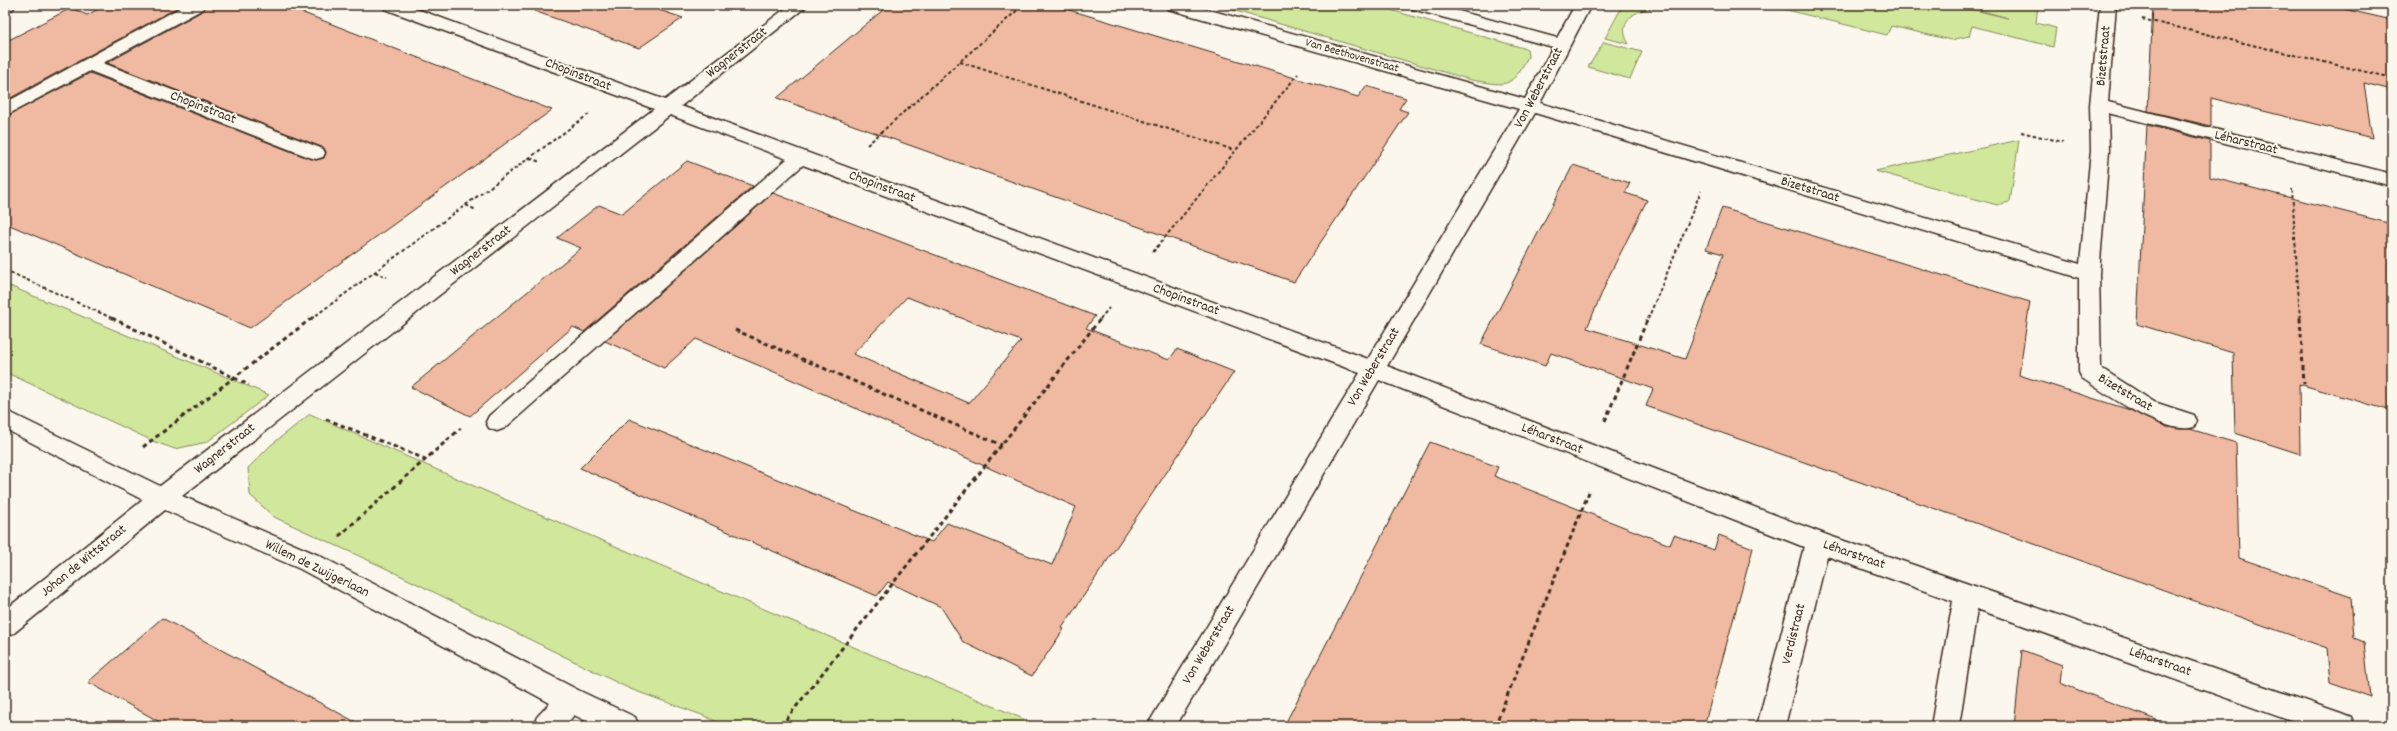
<svg xmlns="http://www.w3.org/2000/svg" width="2397" height="731" font-family="Dekko,sans-serif">
	<style>
		.green { fill: #d0e79c; stroke: #86885d }
		.building { fill: #efbaa1; stroke: #3b2a1e; fill-rule: evenodd }
		.lines { fill: none; stroke-linecap: round; stroke-linejoin: round }
		.minor-casing { stroke: #3b2a1e; stroke-width: 3 }
		.path-far1 { stroke: #3b2a1e; stroke-width: 2; stroke-dasharray: 3.5 2.5; stroke-linecap: butt }
		.path { stroke: #3b2a1e; stroke-width: 3; stroke-dasharray: 4.5 3.5; stroke-linecap: butt }
		.minor { fill: #fbf7ec; fill-rule: evenodd }
		.labels { text-anchor: middle; dominant-baseline: central; stroke-width: 4; stroke-linejoin: round; paint-order: stroke }
		.far-street-label { font-size: 12px; fill: #3b2a1e; stroke: #fbf7ec }
		.street-label { font-size: 14px; fill: #3b2a1e; stroke: #fbf7ec }
	</style>
	<rect width="100%" height="100%" fill="#fbf7ec"/>
	<filter id="ink" filterUnits="userSpaceOnUse"><feTurbulence type="fractalNoise" baseFrequency=".025" numOctaves="2"/><feDisplacementMap in="SourceGraphic" scale="8" xChannelSelector="R" yChannelSelector="G"/><feConvolveMatrix kernelMatrix="1 2 1 2 8 2 1 2 1" color-interpolation-filters="sRGB"/></filter>
	<g filter="url(#ink)">
		<g class="green">
			<path d="M1215,5H1373L1527,49L1528,57C1509,91 1506,85 1471,80Z"/>
			<path d="M1623,5H1662L1661,7C1639,8 1614,19 1629,44L1605,38Z"/>
			<polygon points="1767,5 1953,5 2008,18 1961,5 2038,5 2036,23 2056,28 2053,47 1972,26 1969,36 1951,40 1891,26 1887,35"/>
			<polygon points="1604,42 1642,52 1630,79 1588,67"/>
			<polygon points="2019,140 2010,202 1997,205 1875,171"/>
			<polygon points="5,284 269,395 207,442 175,449 155,442 5,372"/>
			<polygon points="310,414 490,493 1040,726 726,726 702,715 630,689 383,567 274,517 250,495 248,468 271,445"/>
		</g>
		<g class="building">
			<polygon points="106,5 182,5 5,101 5,42 71,8 87,15"/>
			<polygon points="206,5 283,5 552,110 250,328 5,223 5,117 90,73 308,158 316,160 324,158 326,152 324,148 107,63 204,10"/>
			<polygon points="535,5 644,5 683,18 639,48 534,11"/>
			<polygon points="889,5 1053,5 1358,97 1366,86 1406,98 1399,109 1408,112 1294,282 777,98"/>
			<polygon points="2153,5 2327,5 2392,20 2392,90 2364,83 2372,138 2211,98 2211,126 2148,111"/>
			<polygon points="2147,125 2210,141 2210,177 2392,224 2392,411 2299,384 2300,454 2235,433 2233,353 2137,324"/>
			<polygon points="687,161 753,186 584,332 573,327 470,416 411,387 581,248 557,238 599,205 622,214"/>
			<polygon points="1573,165 1630,183 1625,193 1647,200 1610,274 1587,328 1685,359 1707,302 1723,254 1706,249 1722,208 2030,302 2019,375 2130,410 2167,427 2190,429 2236,443 2239,558 2351,597 2354,638 2364,642 2370,697 2330,683 2327,648 1646,406 1653,389 1551,353 1545,366 1481,344"/>
			<path d="M773,193L1095,316L1086,328L1169,360L1177,349L1234,372L1062,628L1064,629L1032,676L963,642L941,607L888,582L877,596L580,468L629,419L932,542L947,523L1052,565L1076,507L779,374L696,339L664,368L605,341ZM907,297L1021,341L969,403L853,354Z"/>
			<polygon points="1430,442 1498,467 1494,476 1670,545 1674,535 1714,550 1719,535 1753,548 1704,726 1284,726"/>
			<polygon points="162,618 201,639 363,726 167,726 88,682"/>
			<polygon points="2022,650 2062,665 2060,683 2164,723 2164,726 2014,726"/>
		</g>
		<g class="lines">
			<defs>
				<g id="minor">
					<polygon points="5,5 15,5 13,9 5,11"/>
					<polygon points="185,5 205,5 203,9 103,63 323,149 325,153 323,157 316,159 309,157 90,71 5,116 5,103"/>
					<path d="M383,5H406L665,100L790,5H808L681,106L1368,359L1519,109L1168,9L1166,5H1192L1525,99L1553,47L1412,9L1410,5H1437L1557,38L1575,5H1591L1540,103L2080,264L2091,151L2090,105L2100,5H2116L2108,102L2392,174V186L2108,113L2109,151L2099,274L2101,368L2154,402L2194,415L2197,421L2194,427C2165,436 2106,394 2082,378L2079,372V278L1535,113L1387,366L1827,535L2341,713L2351,717L2355,726H2305L1977,609L1959,726H1931L1953,601L1827,556L1785,726H1757L1804,547L1379,380L1176,726H1147L1360,373L803,165L505,428L497,431L489,428L486,422L489,416L787,159L670,115L182,496L318,555L580,691L635,717L639,726H596L574,715L565,726H533L537,717L550,703L300,569L165,510L14,633L5,636V610L143,500L5,429V410L160,486L654,109L385,9Z"/>
				</g>
			</defs>
			<use href="#minor" class="minor-casing"/>
			<g class="path-far1">
				<polyline points="2142,19 2392,78"/>
				<polyline points="960,62 1234,150"/>
				<polyline points="2021,132 2063,142"/>
				<polyline points="867,145 1023,5"/>
				<polyline points="530,158 540,162"/>
				<polyline points="2292,189 2300,319"/>
				<polyline points="466,205 476,210"/>
				<polyline points="1153,252 1298,74"/>
				<polyline points="5,270 114,319"/>
				<polyline points="375,272 387,277"/>
				<polyline points="311,319 589,114"/>
				<polyline points="1100,319 1109,308"/>
				<polyline points="1648,319 1701,191"/>
			</g>
			<g class="path">
				<polyline points="112,318 249,385"/>
				<polyline points="2300,318 2304,384"/>
				<polyline points="735,330 1002,445"/>
				<polyline points="326,419 425,459"/>
				<polyline points="1605,421 1648,318"/>
				<polyline points="143,447 312,318"/>
				<polyline points="339,536 461,428"/>
				<polyline points="781,726 1101,318"/>
				<polyline points="1495,726 1589,492"/>
			</g>
			<use href="#minor" class="minor"/>
		</g>
	</g>
	<g class="labels">
		<g class="far-street-label">
			<text transform="translate(1352 56) rotate(16)">Van Beethovenstraat</text>
		</g>
		<g class="street-label">
			<text transform="translate(737 53) rotate(-38)">Wagnerstraat</text>
			<text transform="translate(2104 56) rotate(-85)">Bizetstraat</text>
			<text transform="translate(578 75) rotate(21)">Chopinstraat</text>
			<text transform="translate(1539 88) rotate(-62)">Von Weberstraat</text>
			<text transform="translate(203 108) rotate(21)">Chopinstraat</text>
			<text transform="translate(2246 143) rotate(14)">Léharstraat</text>
			<text transform="translate(882 187) rotate(20)">Chopinstraat</text>
			<text transform="translate(1810 190) rotate(17)">Bizetstraat</text>
			<text transform="translate(481 251) rotate(-38)">Wagnerstraat</text>
			<text transform="translate(1186 300) rotate(20)">Chopinstraat</text>
			<text transform="translate(1374 367) rotate(-59)">Von Weberstraat</text>
			<text transform="translate(2125 393) rotate(31)">Bizetstraat</text>
			<text transform="translate(1552 439) rotate(21)">Léharstraat</text>
			<text transform="translate(225 449) rotate(-38)">Wagnerstraat</text>
			<text transform="translate(1854 555) rotate(19)">Léharstraat</text>
			<text transform="translate(84 561) rotate(-39)">Johan de Wittstraat</text>
			<text transform="translate(317 569) rotate(26)">Willem de Zwijgerlaan</text>
			<text transform="translate(1794 634) rotate(-76)">Verdistraat</text>
			<text transform="translate(1209 645) rotate(-59)">Von Weberstraat</text>
			<text transform="translate(2160 662) rotate(19)">Léharstraat</text>
		</g>
	</g>
	<rect width="2397" height="731" fill="none" stroke="#fbf7ec" stroke-width="20"/>
	<rect x="10" y="10" width="2377" height="711" fill="none" stroke="#3b2a1e" stroke-width="1.5" filter="url(#ink)"/>
</svg>
